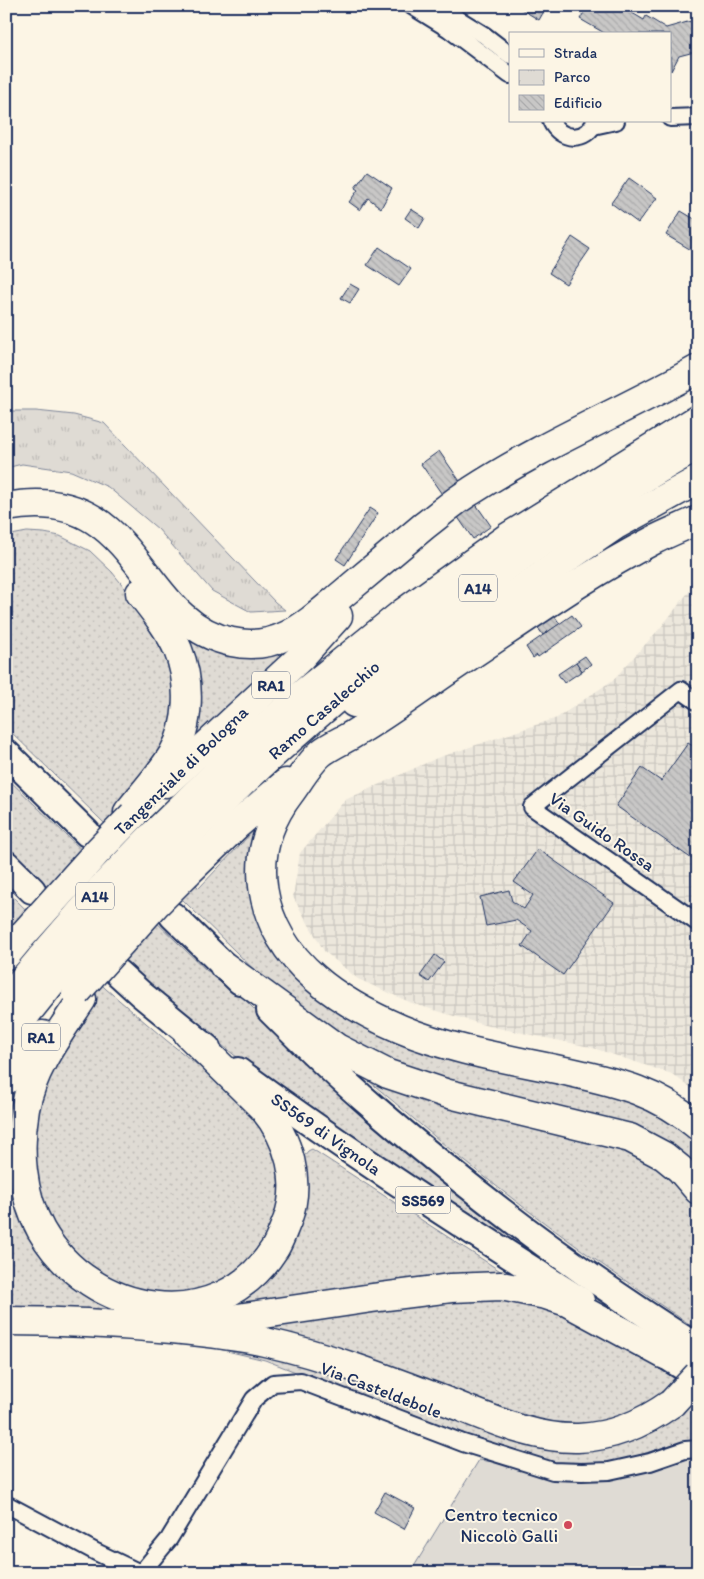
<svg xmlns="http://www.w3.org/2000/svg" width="704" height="1579" font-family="Itim,sans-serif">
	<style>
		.industrial { fill: url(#industrial-grid) }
		.grass { fill: url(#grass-dots); stroke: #7d8599 }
		.park { fill: url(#park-tufts); stroke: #7d8599 }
		.garden { fill: #dfdbd4; stroke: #7d8599 }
		.building { fill: url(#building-back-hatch); stroke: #1b2f5e }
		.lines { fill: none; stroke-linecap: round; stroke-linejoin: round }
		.minor-casing { stroke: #1b2f5e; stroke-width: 20 }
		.trunk-casing { stroke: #1b2f5e; stroke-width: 30 }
		.motorway-casing { stroke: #1b2f5e; stroke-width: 31 }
		.minor { stroke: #fcf5e5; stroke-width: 16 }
		.trunk { stroke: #fcf5e5; stroke-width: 26 }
		.motorway { stroke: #fcf5e5; stroke-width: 28 }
		.motorway-bridge-casing { stroke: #1b2f5e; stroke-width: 31; stroke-linecap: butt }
		.motorway-bridge { stroke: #fcf5e5; stroke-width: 28 }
		.poi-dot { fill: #d1495b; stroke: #fcf5e5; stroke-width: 2 }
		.labels { text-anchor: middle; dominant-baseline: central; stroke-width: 4; stroke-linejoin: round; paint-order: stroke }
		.shield { fill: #fcf5e5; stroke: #5e6a86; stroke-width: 1 }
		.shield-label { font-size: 16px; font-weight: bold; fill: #1b2f5e }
		.street-label { font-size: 18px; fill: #1b2f5e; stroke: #fcf5e5 }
		.poi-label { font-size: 18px; fill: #1b2f5e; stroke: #fcf5e5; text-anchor: end }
	</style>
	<defs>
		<pattern id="industrial-grid" width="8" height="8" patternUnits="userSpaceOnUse" patternTransform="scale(1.25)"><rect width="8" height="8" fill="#ece7dc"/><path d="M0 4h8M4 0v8" fill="none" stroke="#cac6bf"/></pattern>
		<pattern id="grass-dots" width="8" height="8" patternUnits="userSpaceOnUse" patternTransform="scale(1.25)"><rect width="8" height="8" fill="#dfdbd4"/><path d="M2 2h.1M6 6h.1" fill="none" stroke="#bfbcb8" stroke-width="1.8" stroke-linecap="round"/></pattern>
		<pattern id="park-tufts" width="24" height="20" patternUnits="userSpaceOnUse" patternTransform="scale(1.25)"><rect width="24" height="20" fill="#dfdbd4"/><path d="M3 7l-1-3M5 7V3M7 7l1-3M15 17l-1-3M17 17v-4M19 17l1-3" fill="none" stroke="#bfbcb8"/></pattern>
		<pattern id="building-back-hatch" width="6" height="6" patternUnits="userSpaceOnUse" patternTransform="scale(1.25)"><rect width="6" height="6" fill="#c8c7c6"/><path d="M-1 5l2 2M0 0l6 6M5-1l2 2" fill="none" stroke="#ababac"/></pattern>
	</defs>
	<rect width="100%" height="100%" fill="#fcf5e5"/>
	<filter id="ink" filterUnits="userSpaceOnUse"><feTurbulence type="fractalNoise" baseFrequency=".02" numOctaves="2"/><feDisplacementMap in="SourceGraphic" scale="10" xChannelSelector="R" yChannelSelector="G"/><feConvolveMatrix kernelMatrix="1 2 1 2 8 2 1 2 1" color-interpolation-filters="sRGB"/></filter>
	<g filter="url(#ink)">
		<polygon class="industrial" points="698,580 698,1093 672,1074 590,1047 484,1025 414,1004 358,979 324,951 293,897 300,853 345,800 437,758 557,718 613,680 662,626"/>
		<g class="grass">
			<polygon points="27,532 44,533 60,536 90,551 112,572 145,613 175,666 172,737 117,807 199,888 257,827 254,859 319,992 631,1097 698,1136 698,1175 501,1099 363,1054 281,996 6,727 6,536"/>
			<polygon points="175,622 282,650 282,658 195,736"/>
			<polygon points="6,777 207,971 216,971 285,1040 694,1361 566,1280 238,1058 125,967 40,884 6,845"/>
			<polygon points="6,890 106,989 166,1040 243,1101 265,1123 284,1178 276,1230 238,1277 163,1301 81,1269 34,1197 34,1096 93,1002 11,924 6,928"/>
			<path d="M371,1078L636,1149L693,1197L698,1204V1330C620,1278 544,1225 471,1166C436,1139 403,1109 369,1081Z"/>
			<polygon points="14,1096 27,1221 143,1314 6,1314 6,1107"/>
			<polygon points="312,1149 505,1274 215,1311 238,1302 254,1290 269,1277 282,1262 294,1241 306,1174 304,1156 308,1151"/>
			<polygon points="483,1294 526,1298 591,1326 698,1393 698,1440 674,1444 614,1463 580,1466 554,1464 468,1439 265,1360 151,1333 254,1347 532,1441 637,1413 563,1430 250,1326"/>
		</g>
		<polygon class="park" points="6,411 36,411 74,415 104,423 275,602 285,610 251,612 212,591 158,529 108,487 71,471 22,464 6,468"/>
		<polygon class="garden" points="698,1456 698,1573 410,1573 479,1460 603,1477"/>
		<g class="building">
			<polygon points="516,6 547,6 539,20"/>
			<polygon points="588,6 629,6 627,10 644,20 646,16 666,28 698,19 698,51 679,56 671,71 670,34 606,34 580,19"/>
			<polygon points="367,171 392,188 381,208 368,198 360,210 349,202 358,190 355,188"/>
			<polygon points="629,178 657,198 638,223 611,203"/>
			<polygon points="411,209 425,218 419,228 405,218"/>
			<polygon points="681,211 698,221 698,254 666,235"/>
			<polygon points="572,237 590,249 566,284 549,273"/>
			<polygon points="379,247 411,269 399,286 367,265"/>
			<polygon points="350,284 359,289 350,303 341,298"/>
			<polygon points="439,451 491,526 473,539 421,464"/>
			<polygon points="370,508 378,513 345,565 336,559"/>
			<polygon points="533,585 560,624 543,635 516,597"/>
			<polygon points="572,615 581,627 538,657 537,655 533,658 526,647"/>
			<polygon points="585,656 591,664 582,671 576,662"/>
			<polygon points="576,662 582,671 564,683 558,674"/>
			<polygon points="688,743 698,749 698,851 692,859 616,806 642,768 661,781"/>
			<polygon points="538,849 614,903 563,975 522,946 532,931 516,920 486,926 480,897 509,890 512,901 524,909 533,895 514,882"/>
			<polygon points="435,955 444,962 429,982 420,976"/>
			<polygon points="385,1492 415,1508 404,1529 374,1512"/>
		</g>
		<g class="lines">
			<defs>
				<g id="minor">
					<polyline points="412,6 449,29 510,75"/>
					<polyline points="437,6 484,35 510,55"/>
					<polyline points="670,118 698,117"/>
					<path d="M551,121C560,141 587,143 595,121"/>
					<polyline points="593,126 616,121"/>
					<polyline points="698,702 681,690 532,807 698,923"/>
					<polyline points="6,1504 96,1552 140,1573"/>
					<polyline points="141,1573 169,1539 254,1399 273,1383 301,1381 463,1443 553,1471 582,1472 609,1471 650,1462 685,1450 698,1449"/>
				</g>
				<g id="trunk">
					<polyline points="6,753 87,833"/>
					<polyline points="6,864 32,890"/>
					<polyline points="173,916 240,981"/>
					<polyline points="118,973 141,994 207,1048"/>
					<path d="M270,1010C303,1043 337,1076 372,1106C475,1195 583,1276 698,1348"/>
					<path d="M238,1071C349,1153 465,1227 581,1301"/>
					<polyline points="646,1343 698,1376"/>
				</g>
				<g id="motorway">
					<path d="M6,507C141,481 136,623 232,642C277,652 306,625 338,598C367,574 395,550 424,526C440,514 454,501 471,491C543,444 623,411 698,369"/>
					<path d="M698,520C683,527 667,533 652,541C586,575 524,620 462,661C426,685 392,711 355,733C344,740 331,745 321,753C309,763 299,781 290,793C243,854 258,929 315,978C340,1000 371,1016 401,1029C453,1051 515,1060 570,1072C619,1083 658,1092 698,1126"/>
					<polyline points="354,703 616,525 698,480"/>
					<polyline points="166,783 300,658 338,616"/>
					<path d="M128,812C143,793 160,775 173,754C190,724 191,682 178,650C169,629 154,611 140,593"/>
					<polyline points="151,837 233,757 301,695 404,612 508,537 698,419"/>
					<path d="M168,854C257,766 350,682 450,607C529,548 613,495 698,446"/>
					<polyline points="187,873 238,824 286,783"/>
					<polyline points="6,955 21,937"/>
					<polyline points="224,966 337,1048 388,1074 445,1093 630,1138 664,1156 680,1169 698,1190"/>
					<path d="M82,999C59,1034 33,1067 25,1109C18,1148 21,1194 41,1230C90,1316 217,1340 275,1248C280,1240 283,1230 287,1221C302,1181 289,1139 263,1108L188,1034"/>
					<polyline points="6,1000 42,957"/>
					<polyline points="6,1039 60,972"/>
					<polyline points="6,1080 43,1035"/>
					<path d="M6,1321C62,1321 117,1324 172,1329C203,1332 234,1335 265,1342C328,1356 388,1379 448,1402C489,1418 533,1439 578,1438C613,1437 644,1423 672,1403"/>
					<polyline points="205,1322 224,1320 372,1298 451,1288 501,1286 546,1295 567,1302 665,1355"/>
				</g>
			</defs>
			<use href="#minor" class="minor-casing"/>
			<use href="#trunk" class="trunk-casing"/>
			<use href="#motorway" class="motorway-casing"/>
			<use href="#minor" class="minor"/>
			<use href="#trunk" class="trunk"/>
			<use href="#motorway" class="motorway"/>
			<defs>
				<g id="motorway-bridge">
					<polyline points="21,937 97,852 133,815"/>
					<polyline points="42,957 101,889 151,837"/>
					<polyline points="60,972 115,909 168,854"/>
					<polyline points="76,993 157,903 187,873"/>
					<polyline points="672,1403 698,1375"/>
				</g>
			</defs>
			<use href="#motorway-bridge" class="motorway-bridge-casing"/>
			<use href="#motorway-bridge" class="motorway-bridge"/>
		</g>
	</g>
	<circle class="poi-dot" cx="568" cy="1525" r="5"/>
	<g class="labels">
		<g class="shield">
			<rect x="459" y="574.5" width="38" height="27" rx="4"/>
			<rect x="252" y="671.5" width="38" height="27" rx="4"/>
			<rect x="76" y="882.5" width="38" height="27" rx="4"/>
			<rect x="22" y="1023.5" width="38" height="27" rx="4"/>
			<rect x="395.5" y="1186.5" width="55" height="27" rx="4"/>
		</g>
		<g class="shield-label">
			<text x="478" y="588">A14</text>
			<text x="271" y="685">RA1</text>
			<text x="95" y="896">A14</text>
			<text x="41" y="1037">RA1</text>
			<text x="423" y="1200">SS569</text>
		</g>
		<g class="street-label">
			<text transform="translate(324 710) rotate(-41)">Ramo Casalecchio</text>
			<text transform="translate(181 771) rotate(-44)">Tangenziale di Bologna</text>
			<text transform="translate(602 832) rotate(35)">Via Guido Rossa</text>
			<text transform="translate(326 1134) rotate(35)">SS569 di Vignola</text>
			<text transform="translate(381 1390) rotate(21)">Via Casteldebole</text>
		</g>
		<g class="poi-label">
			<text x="558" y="1515">Centro tecnico<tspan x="558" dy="21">Niccolò Galli</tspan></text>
		</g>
	</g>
	<rect width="704" height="1579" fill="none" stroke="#fcf5e5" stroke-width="25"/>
	<rect x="12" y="12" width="679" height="1554" fill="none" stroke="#1b2f5e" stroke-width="2" filter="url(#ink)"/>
	<rect x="509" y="32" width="162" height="90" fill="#fcf5e5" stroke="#a2a6af"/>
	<rect x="519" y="49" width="25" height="8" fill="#fcf5e5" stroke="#a2a6af"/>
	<text x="554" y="58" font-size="15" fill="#1b2f5e">Strada</text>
	<rect x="519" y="70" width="25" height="15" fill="url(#park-tufts)" stroke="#a2a6af"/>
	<text x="554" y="82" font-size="15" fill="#1b2f5e">Parco</text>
	<rect x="519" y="95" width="25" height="15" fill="url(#building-back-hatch)" stroke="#a2a6af"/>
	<text x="554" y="108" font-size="15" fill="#1b2f5e">Edificio</text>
</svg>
